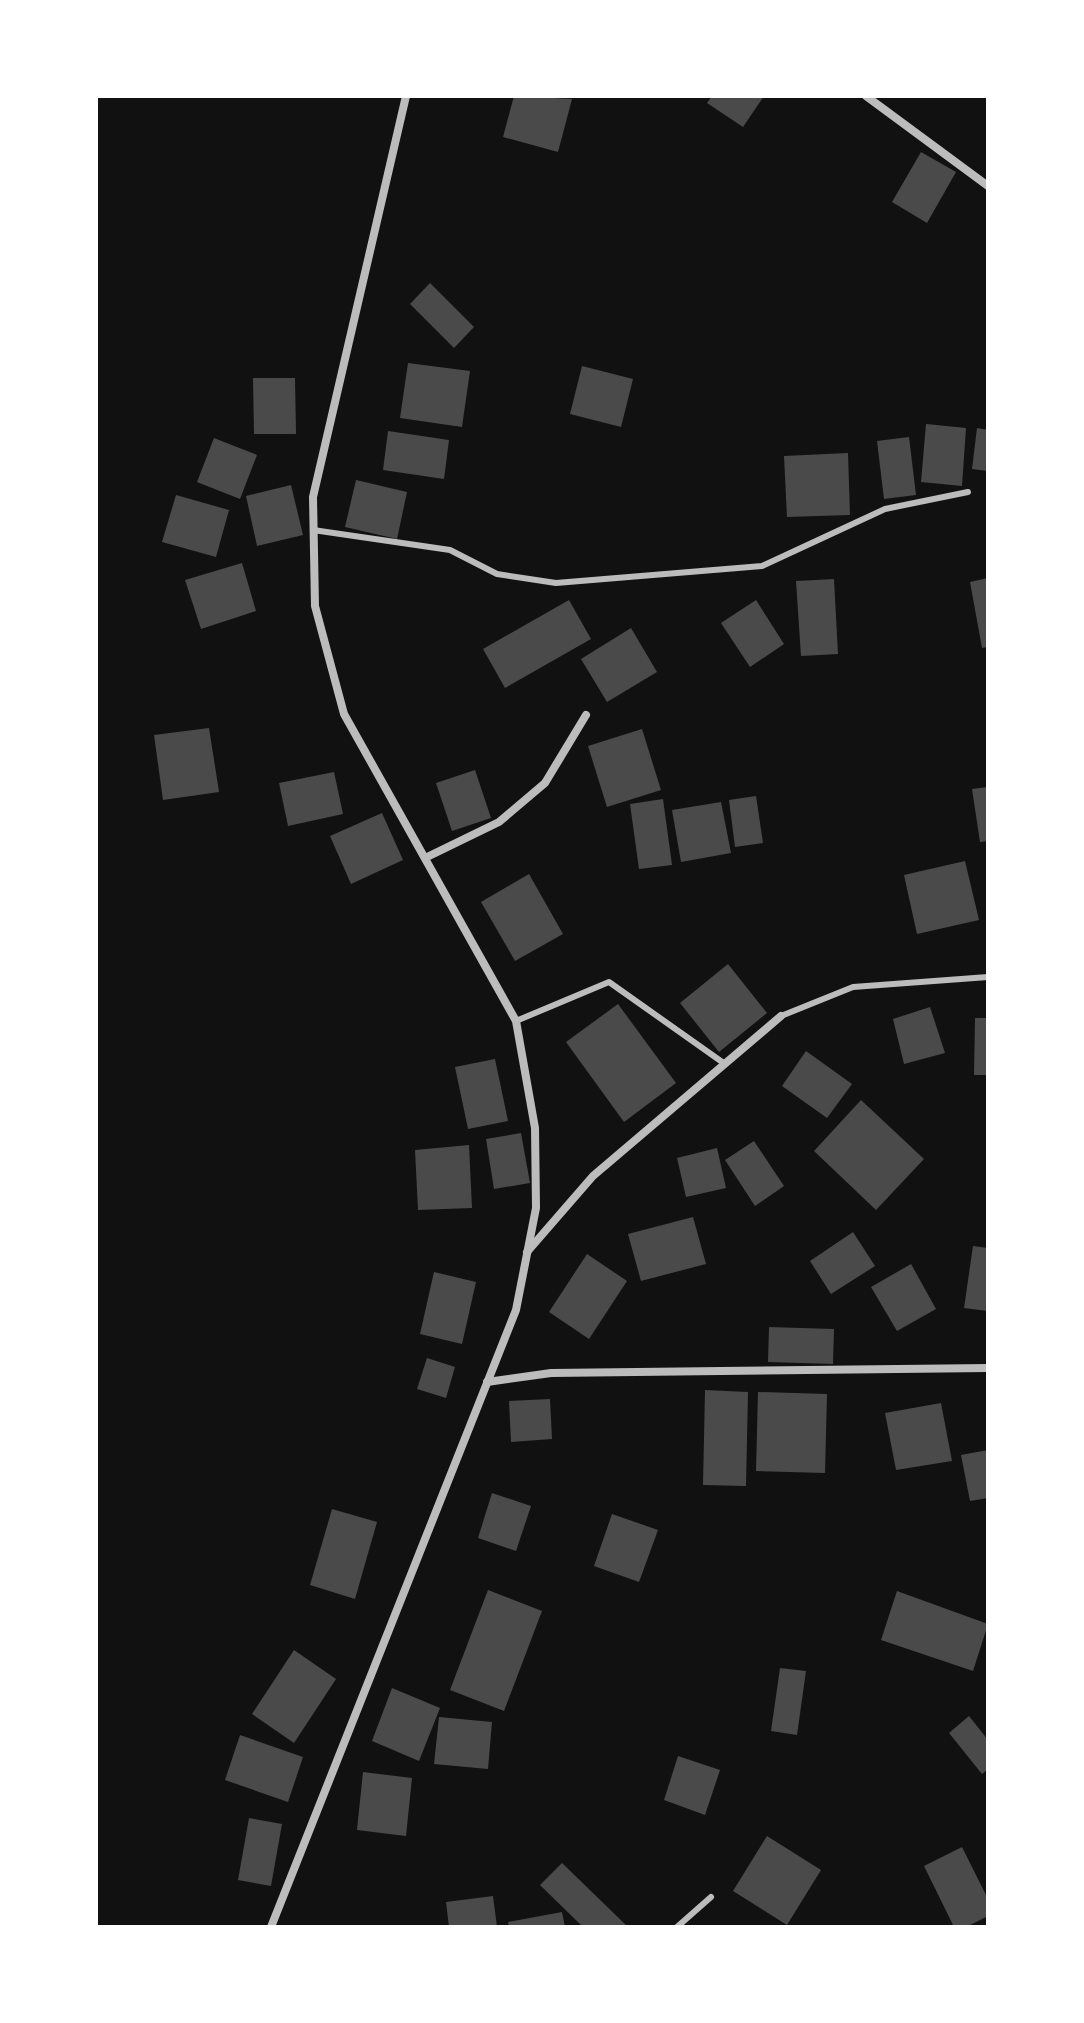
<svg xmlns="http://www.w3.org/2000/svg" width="1084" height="2023" font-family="'IBM Plex Sans',sans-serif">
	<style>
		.building { fill: #4a4a4a }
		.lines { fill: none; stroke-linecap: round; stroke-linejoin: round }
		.service { stroke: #bcbcbc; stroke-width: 6 }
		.minor { stroke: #bcbcbc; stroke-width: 8 }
	</style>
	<rect width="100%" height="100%" fill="#111"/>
	<g class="building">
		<polygon points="514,96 572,99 558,152 503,137"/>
		<polygon points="712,96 764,96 743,127 707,103"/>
		<polygon points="921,152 956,172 927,223 892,202"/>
		<polygon points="430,283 474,327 454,348 410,304"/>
		<polygon points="408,363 470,371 462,427 400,418"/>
		<polygon points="582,366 633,379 621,427 570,414"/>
		<polygon points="253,378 295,378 296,434 254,434"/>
		<polygon points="926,424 966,428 962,486 921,482"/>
		<polygon points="977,428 988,430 988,471 972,469"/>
		<polygon points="388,431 449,440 444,479 383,470"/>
		<polygon points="909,437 916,495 884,499 877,441"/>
		<polygon points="214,438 257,455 240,499 197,482"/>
		<polygon points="848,453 850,515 787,517 784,456"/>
		<polygon points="356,480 407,492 397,539 345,527"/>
		<polygon points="291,485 303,535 257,546 246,496"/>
		<polygon points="176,495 229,510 216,557 162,542"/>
		<polygon points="242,563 256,611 201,629 185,580"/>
		<polygon points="988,578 988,647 982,648 970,582"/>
		<polygon points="834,579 838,654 801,656 796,581"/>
		<polygon points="569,600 591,639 505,688 483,649"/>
		<polygon points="756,600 784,644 750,667 721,623"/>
		<polygon points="631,628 657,672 607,702 581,659"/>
		<polygon points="209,728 219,792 163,800 154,735"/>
		<polygon points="642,729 661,790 607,807 588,746"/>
		<polygon points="475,770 491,818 452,831 436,783"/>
		<polygon points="334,772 343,814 288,826 279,783"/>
		<polygon points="988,787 988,841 980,842 972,789"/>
		<polygon points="756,796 763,843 735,847 729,800"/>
		<polygon points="663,799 672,865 639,869 630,804"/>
		<polygon points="721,802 731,853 681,862 672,810"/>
		<polygon points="382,813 403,860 351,884 330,836"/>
		<polygon points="965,861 979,920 917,934 904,875"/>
		<polygon points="529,874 563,934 515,961 481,902"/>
		<polygon points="728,964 767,1013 719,1052 680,1003"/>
		<polygon points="618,1004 676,1083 624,1122 566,1042"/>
		<polygon points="930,1007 945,1053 904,1064 893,1019"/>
		<polygon points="975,1018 988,1018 988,1075 974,1075"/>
		<polygon points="806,1051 852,1084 827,1118 782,1086"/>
		<polygon points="495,1059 508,1121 468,1129 455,1067"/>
		<polygon points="861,1100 924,1159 876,1210 814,1151"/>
		<polygon points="521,1133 530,1183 494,1189 486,1139"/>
		<polygon points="754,1141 784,1186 755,1206 725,1160"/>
		<polygon points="469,1145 472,1208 418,1210 415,1150"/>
		<polygon points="717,1148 726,1188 686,1197 677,1158"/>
		<polygon points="693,1217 706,1264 641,1281 628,1234"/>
		<polygon points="853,1232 875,1266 831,1294 810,1261"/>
		<polygon points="973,1246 988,1248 988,1311 964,1308"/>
		<polygon points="587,1254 627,1281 589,1339 549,1312"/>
		<polygon points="911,1264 936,1309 897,1331 871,1287"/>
		<polygon points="434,1272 476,1282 462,1344 420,1334"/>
		<polygon points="769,1327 834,1329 833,1364 768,1362"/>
		<polygon points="427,1358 455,1367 446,1398 417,1389"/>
		<polygon points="705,1390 748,1392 746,1486 703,1485"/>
		<polygon points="758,1392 827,1394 825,1473 756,1471"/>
		<polygon points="550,1399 552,1439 511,1442 509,1401"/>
		<polygon points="941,1403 952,1461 896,1470 885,1413"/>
		<polygon points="988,1450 988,1498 970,1501 961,1455"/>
		<polygon points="492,1493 531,1506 516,1551 478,1538"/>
		<polygon points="332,1509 377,1522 355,1599 310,1585"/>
		<polygon points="612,1514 658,1530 639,1582 594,1566"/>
		<polygon points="488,1590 542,1611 504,1711 450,1690"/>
		<polygon points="897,1591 988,1624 973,1671 881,1640"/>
		<polygon points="294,1650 336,1679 294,1743 252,1714"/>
		<polygon points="780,1668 806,1671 797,1735 771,1731"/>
		<polygon points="392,1688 440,1708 419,1761 372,1741"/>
		<polygon points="969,1716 988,1740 988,1769 982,1774 949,1733"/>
		<polygon points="439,1717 492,1722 488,1769 434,1764"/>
		<polygon points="240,1735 303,1757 288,1802 225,1780"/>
		<polygon points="678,1756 720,1770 705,1815 664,1800"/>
		<polygon points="363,1772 412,1778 406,1836 357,1830"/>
		<polygon points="249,1818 282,1824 271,1886 238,1880"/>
		<polygon points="767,1836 821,1870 787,1925 733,1891"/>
		<polygon points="962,1847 988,1899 988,1916 966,1927 954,1927 924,1866"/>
		<polygon points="562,1863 628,1927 583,1927 540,1885"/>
		<polygon points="493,1896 497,1927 449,1927 446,1902"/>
		<polygon points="562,1912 565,1927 509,1927 508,1922"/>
	</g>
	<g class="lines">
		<g class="service">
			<polyline points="313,530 450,550 497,574 556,583 762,566 885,509 968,492"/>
			<polyline points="781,1016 853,987 988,977"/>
			<polyline points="516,1021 609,982 725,1064"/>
			<polyline points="677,1927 711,1897"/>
		</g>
		<g class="minor">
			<polyline points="866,96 988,186"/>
			<polyline points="425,858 499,822 545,783 586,715"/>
			<polyline points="527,1252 593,1176 781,1016"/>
			<polyline points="487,1382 551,1373 988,1368"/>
			<polyline points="271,1927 516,1310 536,1208 535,1128 516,1021 344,714 315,606 313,497 406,96"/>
		</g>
	</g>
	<rect width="1084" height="2023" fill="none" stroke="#ffffff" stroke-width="196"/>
</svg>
